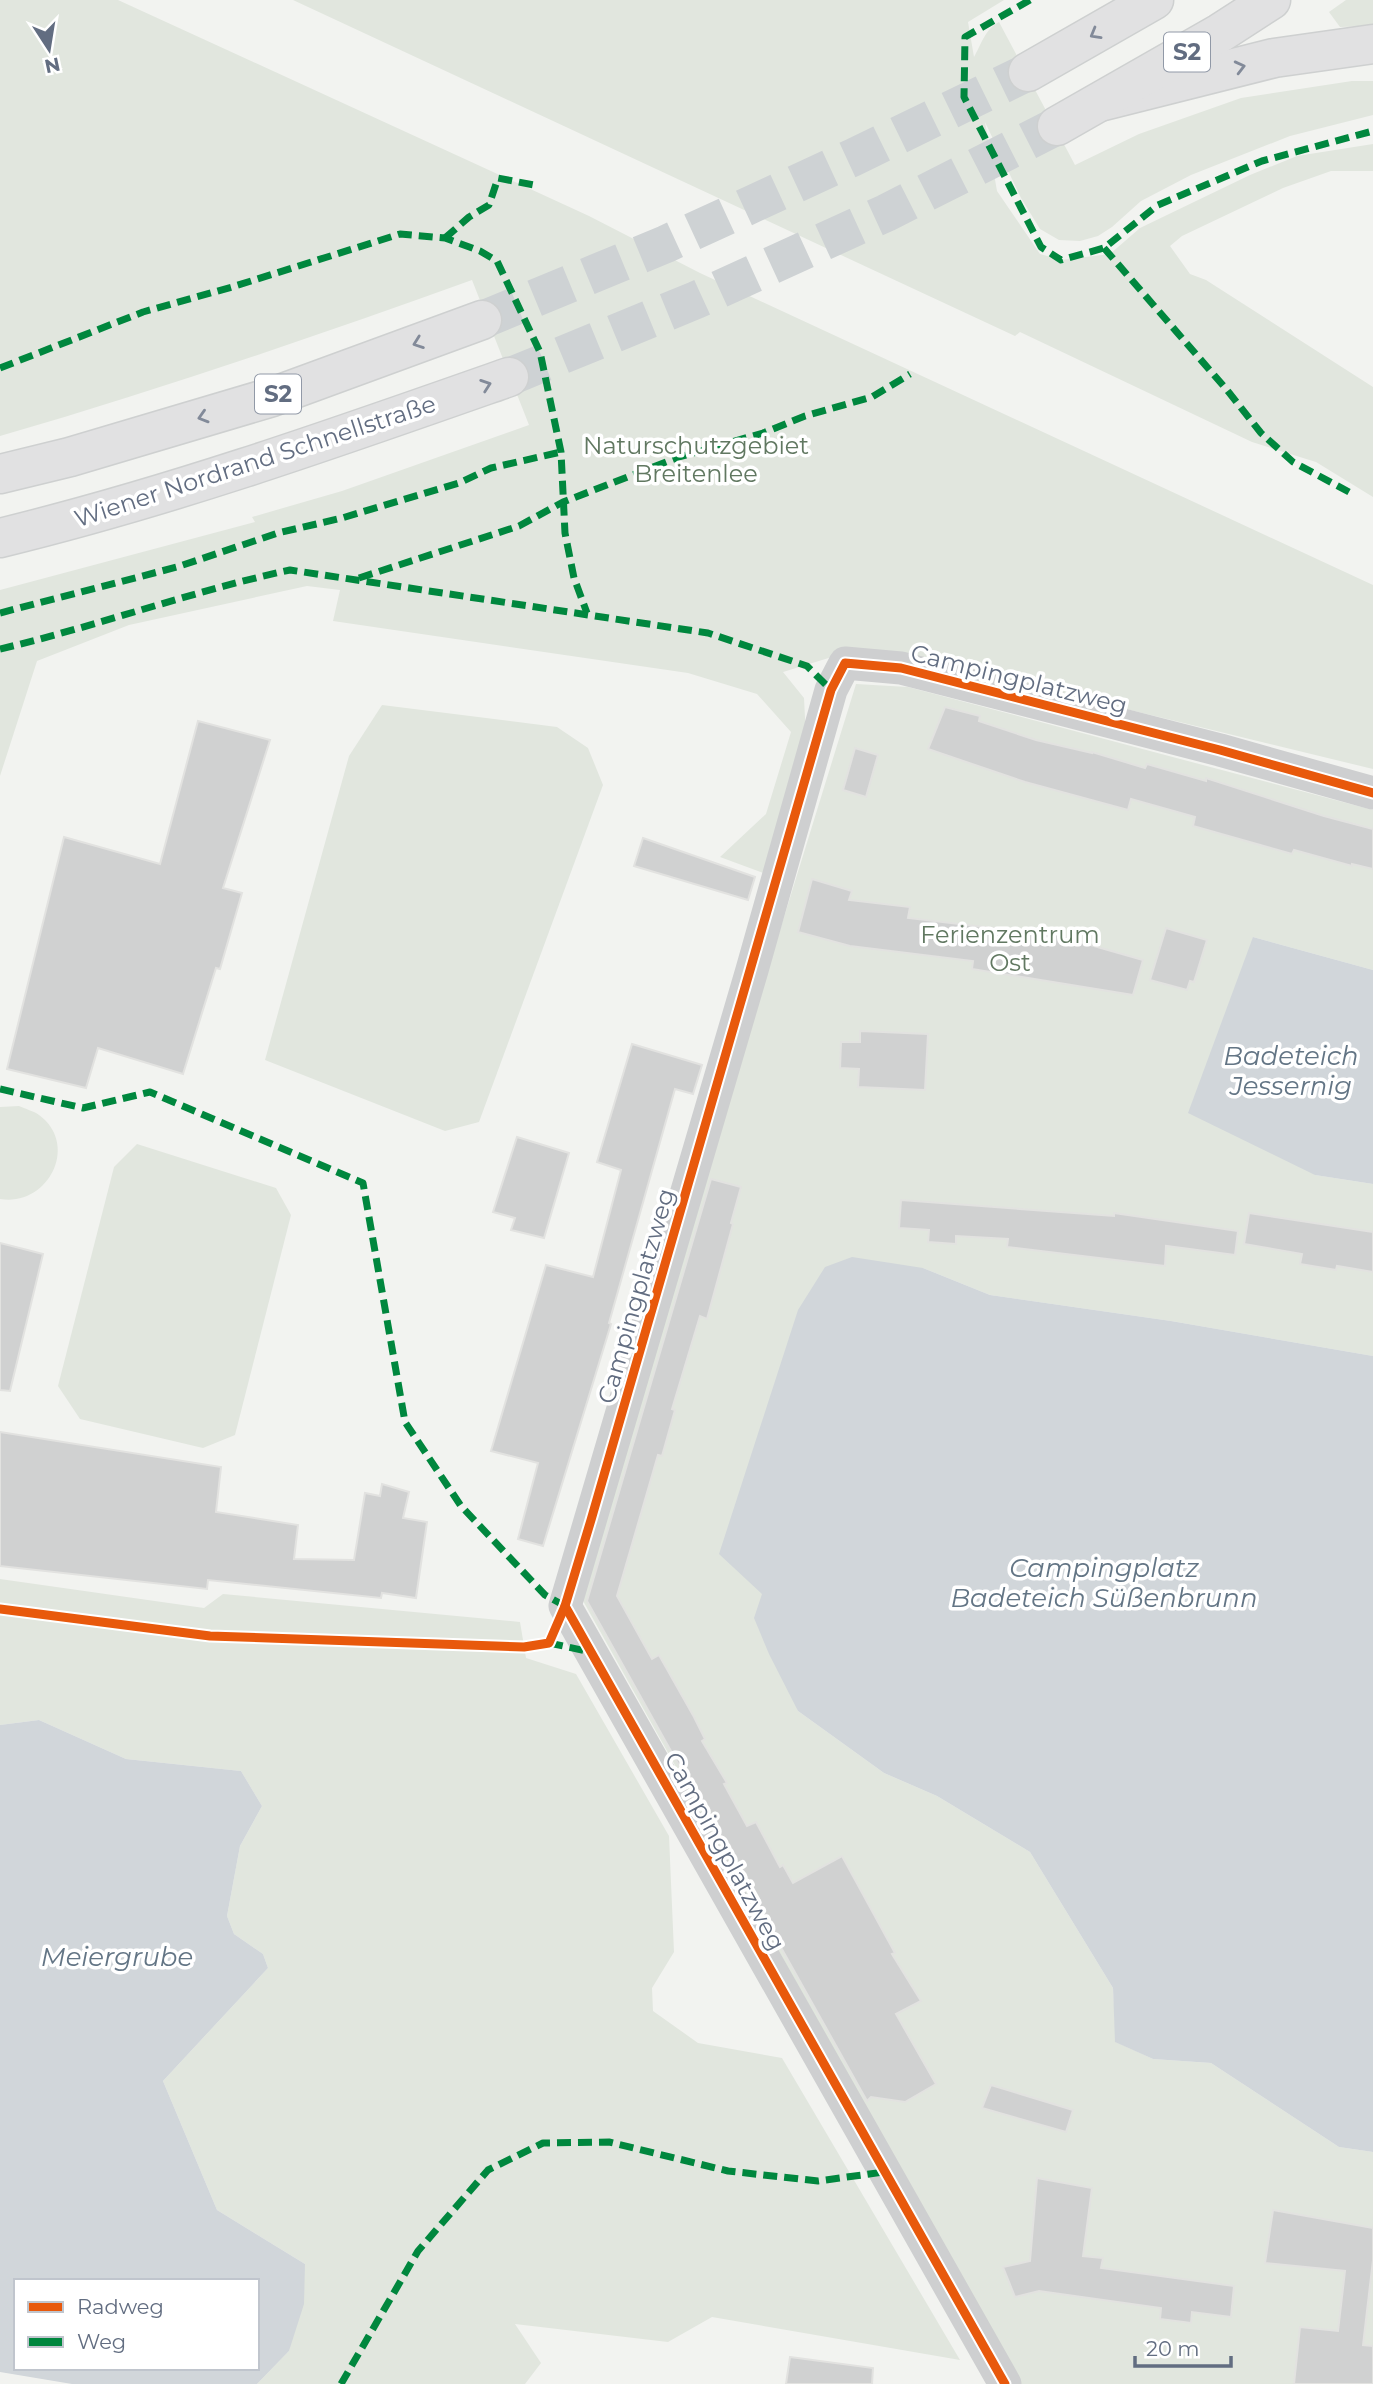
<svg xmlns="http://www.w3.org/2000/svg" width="1373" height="2384" font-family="Montserrat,sans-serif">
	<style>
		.green { fill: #e1e6de }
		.water { fill: #d1d6da; fill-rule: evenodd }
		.building { fill: #d0d1d1; stroke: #e2e2e0; stroke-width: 2 }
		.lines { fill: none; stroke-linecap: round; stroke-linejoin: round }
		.highway-tunnel { stroke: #ced2d4; stroke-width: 38; stroke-dasharray: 38 19; stroke-linecap: butt }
		.highway-casing { stroke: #ced0d0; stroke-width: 41 }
		.minor { stroke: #cecfd0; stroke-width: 33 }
		.highway { stroke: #e1e1e2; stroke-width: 38 }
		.quiet { stroke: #00873e; stroke-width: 7; stroke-dasharray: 14 7; stroke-linecap: butt }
		.cycleway-casing { stroke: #fff; stroke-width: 13 }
		.cycleway { stroke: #e8590c; stroke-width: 9 }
		.oneway { stroke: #828a99 }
		.labels { text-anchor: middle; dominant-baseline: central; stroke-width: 7; stroke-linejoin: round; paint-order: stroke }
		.shield { fill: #fff; stroke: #9199a7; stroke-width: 2 }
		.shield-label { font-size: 23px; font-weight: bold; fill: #626d81 }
		.park-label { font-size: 24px; fill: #617861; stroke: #fff }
		.street-label { font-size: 24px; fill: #626d81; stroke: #fff }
		.water-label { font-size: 26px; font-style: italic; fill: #637585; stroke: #fff }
	</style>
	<rect width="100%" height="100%" fill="#f2f3f0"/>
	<g class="green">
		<path d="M0,0H118L589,216L700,273L1373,585V769L990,676L848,652L783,672L804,698L806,738L766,874L720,857L766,814L791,732L757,694L688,673L333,621L340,590L307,586L129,625L37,661L0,776V590L255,522L252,517L342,491L529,425L472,280C316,336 160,390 0,436Z"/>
		<path d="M293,0H1004L968,22L974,57C981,45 985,29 999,22L1075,165L1139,134L1241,98L1352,81H1373V115L1290,136L1191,175L1141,201L1112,227L1098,236L1080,241L1059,240L1040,229L1021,198L985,122L997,191L1040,254L1061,260L1110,254L1140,228L1250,175L1297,156L1373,144V171H1331L1283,188L1182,236L1170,246L1190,274L1206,280L1373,387V497L1316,462L1252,442L1020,332L1015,336Z"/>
		<polygon points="1346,0 1373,0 1373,26 1340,27 1329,12"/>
		<polygon points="856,684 908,687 1373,810 1373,970 1253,937 1315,1175 1373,1184 1373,1356 1171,1321 990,1295 923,1268 762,1595 798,1711 884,1773 937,1796 1030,1852 1113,1988 1116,2042 1153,2059 1211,2063 1339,2147 1373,2152 1373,2384 1021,2384 582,1599 755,1011"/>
		<polygon points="382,705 557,727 588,748 603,785 479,1122 445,1131 265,1060 349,756"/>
		<path d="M19,1106C25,1109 34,1111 39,1115C80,1145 48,1207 0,1199V1107Z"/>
		<polygon points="137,1144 276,1188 291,1215 235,1435 203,1448 80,1419 58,1386 114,1167"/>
		<polygon points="0,1579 204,1608 223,1594 520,1622 526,1658 576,1674 669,1836 674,1952 652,1988 653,2011 698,2043 782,2058 960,2360 712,2317 668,2342 515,2324 541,2363 525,2384 257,2384 289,2351 305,2264 217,2210 163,2081 268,1968 263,1954 234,1934 227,1916 240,1846 262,1806 241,1771 126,1759 39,1720 0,1725"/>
	</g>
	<g class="water">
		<polygon points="1253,937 1373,970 1373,1184 1315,1175 1188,1113"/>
		<polygon points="852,1257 923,1268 990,1295 1171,1321 1373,1356 1373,2152 1339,2147 1211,2063 1153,2059 1115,2042 1113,1988 1030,1852 937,1796 884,1773 798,1711 769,1654 754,1618 762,1594 719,1554 798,1310 825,1267"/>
		<path d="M39,1720L126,1759L241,1771L262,1806L240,1846L227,1916L234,1934L263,1954L268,1968L163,2081L217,2210L305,2264L304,2304L289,2351L257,2384H72L0,2372V1725ZM16,2281H257V2368H16Z"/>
	</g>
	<g class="building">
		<polygon points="945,707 980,716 979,721 1036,740 1092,753 1092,752 1145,768 1147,764 1206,781 1206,778 1324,816 1373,829 1373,869 1352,864 1352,866 1294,850 1292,854 1193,826 1195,817 1131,799 1128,810 1025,782 928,749"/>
		<polygon points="198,721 270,740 223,888 242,893 220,969 216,968 183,1074 98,1048 86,1088 7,1069 64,837 160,864"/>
		<polygon points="855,748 878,755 866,797 843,790"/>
		<polygon points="643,838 755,877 748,900 634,866"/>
		<polygon points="812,879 852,891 849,900 910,907 908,918 1035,933 1035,931 1081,939 1080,942 1143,960 1133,995 972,969 973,961 850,946 798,932"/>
		<polygon points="1166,928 1207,940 1194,982 1190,981 1187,990 1150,980"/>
		<polygon points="860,1031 928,1034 925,1090 858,1087 859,1069 840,1068 841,1042 860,1042"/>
		<polygon points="632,1044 702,1065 693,1094 675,1089 609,1323 611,1324 543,1546 518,1539 538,1463 491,1451 546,1265 593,1277 621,1170 597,1162"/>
		<polygon points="517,1137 569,1153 544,1238 511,1230 515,1218 493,1212"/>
		<polygon points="711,1179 741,1187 731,1223 733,1224 707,1319 700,1316 672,1409 675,1410 662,1456 658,1455 617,1596 652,1659 659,1655 694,1717 705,1739 702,1741 727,1783 724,1784 747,1826 756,1822 780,1867 783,1865 793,1883 842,1856 895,1953 892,1954 921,2001 896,2014 936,2084 905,2102 871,2097 867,2101 587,1601"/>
		<polygon points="901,1200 1114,1216 1114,1213 1238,1231 1235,1255 1166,1246 1165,1266 1007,1247 1008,1239 956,1236 956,1244 928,1242 929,1230 899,1228"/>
		<polygon points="1249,1213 1373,1232 1373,1272 1337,1266 1336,1270 1300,1264 1302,1254 1244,1244"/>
		<polygon points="0,1243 43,1254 10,1391 0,1390"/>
		<polygon points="0,1432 221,1467 216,1512 298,1525 294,1559 354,1560 365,1493 380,1496 382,1484 409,1492 403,1518 427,1522 416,1598 382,1593 381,1598 208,1580 207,1589 0,1566"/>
		<polygon points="991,2085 1073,2110 1066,2132 982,2108"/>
		<polygon points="1037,2178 1092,2188 1083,2256 1103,2258 1101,2268 1234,2286 1231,2317 1192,2312 1191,2323 1160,2319 1161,2308 1039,2291 1015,2297 1003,2267 1030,2261"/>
		<polygon points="1273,2210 1373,2228 1373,2260 1363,2345 1373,2346 1373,2384 1294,2384 1300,2327 1338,2331 1345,2271 1265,2263"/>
		<polygon points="790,2357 873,2368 872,2384 786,2384"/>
	</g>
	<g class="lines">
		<g class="highway-tunnel">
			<polyline points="482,320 666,244 854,157 1028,72"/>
			<polyline points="509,377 696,300 886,213 1057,126"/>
		</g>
		<defs>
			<g id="highway">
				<polyline points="1028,72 1154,0"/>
				<polyline points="1103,101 1274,58 1373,44"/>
				<polyline points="1057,126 1220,33 1271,0"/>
				<polyline points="0,474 70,457 272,397 482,320"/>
				<path d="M0,538C173,496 341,436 509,377"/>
			</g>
		</defs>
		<use href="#highway" class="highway-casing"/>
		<polyline class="minor" points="1005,2384 565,1606 752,970 831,690 845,663 901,668 1220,750 1373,793"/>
		<use href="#highway" class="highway"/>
		<g class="quiet">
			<polyline points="1030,0 965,37 964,97 1041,247 1061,260 1104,248 1158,205 1262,161 1373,131"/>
			<polyline points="445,238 469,217 489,205 498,178 534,185"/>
			<polyline points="1104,248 1227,390 1261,433 1293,462 1349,492"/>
			<polyline points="0,368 143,312 232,287 400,234 445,238 480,251 497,261 540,352 561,452 565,533 574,578 587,613"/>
			<polyline points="359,578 519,526 563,502 679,457 763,433 805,416 872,397 910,374"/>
			<polyline points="0,613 177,567 278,533 342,518 459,483 491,468 561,452"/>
			<path d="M0,649C98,626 192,591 290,570L708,633L807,666L831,690"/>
			<polyline points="0,1089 83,1108 150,1092 363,1183 405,1422 461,1506 545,1595 565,1606 562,1613"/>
			<polyline points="549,1643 591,1652"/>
			<polyline points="341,2384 418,2251 488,2170 543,2143 609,2142 728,2171 818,2181 884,2172"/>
		</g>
		<defs>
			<g id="cycleway">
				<polyline points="565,1606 1005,2384"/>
				<polyline points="0,1609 210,1636 524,1647 549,1643 565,1606 591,1520 831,690 845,663 901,668 1220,750 1373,793"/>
			</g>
		</defs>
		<use href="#cycleway" class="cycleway-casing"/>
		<use href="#cycleway" class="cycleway"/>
	</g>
	<defs><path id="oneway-chevron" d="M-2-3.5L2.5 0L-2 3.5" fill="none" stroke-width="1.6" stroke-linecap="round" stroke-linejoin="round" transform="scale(1.75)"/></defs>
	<g class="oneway">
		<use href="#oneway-chevron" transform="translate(1095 34) rotate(150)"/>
		<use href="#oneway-chevron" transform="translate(1240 67) rotate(-14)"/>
		<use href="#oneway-chevron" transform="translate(418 343) rotate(160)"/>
		<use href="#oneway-chevron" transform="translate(486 385) rotate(-19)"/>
		<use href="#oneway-chevron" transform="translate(203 417) rotate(163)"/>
	</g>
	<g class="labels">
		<g class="shield">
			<rect x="1164" y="32.5" width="46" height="39" rx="5"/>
			<rect x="255" y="374.5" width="46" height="39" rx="5"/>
		</g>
		<g class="shield-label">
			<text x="1187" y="52">S2</text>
			<text x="278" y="394">S2</text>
		</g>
		<g class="park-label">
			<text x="696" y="445">Naturschutzgebiet<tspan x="696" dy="28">Breitenlee</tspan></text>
			<text x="1010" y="934">Ferienzentrum<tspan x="1010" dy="28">Ost</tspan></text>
		</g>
		<g class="street-label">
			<text transform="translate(255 461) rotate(-18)">Wiener Nordrand Schnellstraße</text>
			<text transform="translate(1019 679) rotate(14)">Campingplatzweg</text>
			<text transform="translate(636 1296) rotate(-74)">Campingplatzweg</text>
			<text transform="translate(725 1851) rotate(61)">Campingplatzweg</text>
		</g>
		<g class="water-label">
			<text x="1291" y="1056">Badeteich<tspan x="1291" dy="30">Jessernig</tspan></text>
			<text x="1104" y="1568">Campingplatz<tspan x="1104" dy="30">Badeteich Süßenbrunn</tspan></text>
			<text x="117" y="1957">Meiergrube</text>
		</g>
	</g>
	<rect x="14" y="2279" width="245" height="91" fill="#ffffff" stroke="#c0c5cd" stroke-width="2"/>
	<rect x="28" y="2302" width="35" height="10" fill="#e8590c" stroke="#c0c5cd" stroke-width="2"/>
	<text x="77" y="2314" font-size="21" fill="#626d81">Radweg</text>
	<rect x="28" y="2337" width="35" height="10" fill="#00873e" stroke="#c0c5cd" stroke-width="2"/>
	<text x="77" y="2349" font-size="21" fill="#626d81">Weg</text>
	<g transform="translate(49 49) rotate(168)" stroke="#ffffff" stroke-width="5" paint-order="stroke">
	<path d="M0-5L12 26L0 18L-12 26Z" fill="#626d81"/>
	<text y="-10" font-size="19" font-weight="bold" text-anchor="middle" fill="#626d81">N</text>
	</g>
	<path d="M1135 2356v10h96v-10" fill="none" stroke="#626d81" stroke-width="3.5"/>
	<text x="1146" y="2356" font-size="21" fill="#626d81" stroke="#ffffff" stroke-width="5" paint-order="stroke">20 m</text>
</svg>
